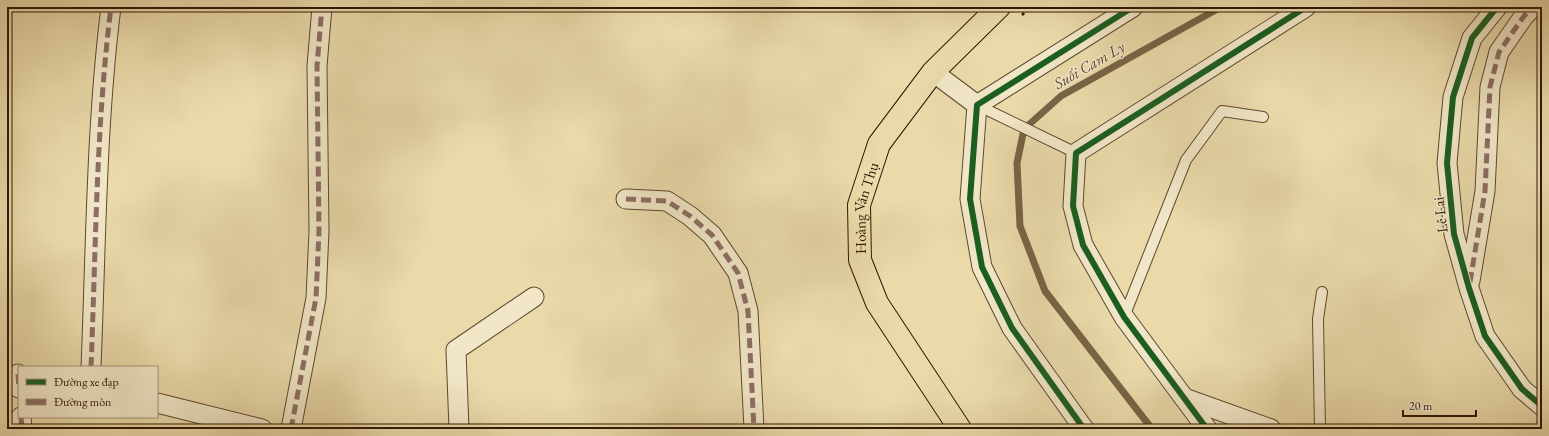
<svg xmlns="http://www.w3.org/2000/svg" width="1549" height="436" font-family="'EB Garamond',serif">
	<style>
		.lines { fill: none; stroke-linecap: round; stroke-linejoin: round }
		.stream { stroke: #786446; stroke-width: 7 }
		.service-casing { stroke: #5d482e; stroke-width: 12 }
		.minor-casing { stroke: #5d482e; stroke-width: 21 }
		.primary-casing { stroke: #2e1705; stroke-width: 24 }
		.path { stroke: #2e1705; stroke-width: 2.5; stroke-dasharray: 3 2; stroke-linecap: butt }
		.service { stroke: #f1e7c8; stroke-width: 10 }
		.minor { stroke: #f1e7c8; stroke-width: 19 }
		.primary { stroke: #eadaaa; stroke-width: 22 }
		.quiet { stroke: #8d6e63; stroke-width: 5; stroke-dasharray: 10 5; stroke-linecap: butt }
		.cycleway-casing { stroke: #f1e7c8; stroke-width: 8 }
		.cycleway { stroke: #1b5e20; stroke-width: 6 }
		.labels { text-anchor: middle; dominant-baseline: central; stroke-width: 3; stroke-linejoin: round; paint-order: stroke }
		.street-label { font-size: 15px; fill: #2e1705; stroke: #f1e7c8 }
		.water-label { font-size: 16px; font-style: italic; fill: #604b31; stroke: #f1e7c8 }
	</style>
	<rect width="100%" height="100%" fill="#eadaaa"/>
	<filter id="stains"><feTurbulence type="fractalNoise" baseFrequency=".005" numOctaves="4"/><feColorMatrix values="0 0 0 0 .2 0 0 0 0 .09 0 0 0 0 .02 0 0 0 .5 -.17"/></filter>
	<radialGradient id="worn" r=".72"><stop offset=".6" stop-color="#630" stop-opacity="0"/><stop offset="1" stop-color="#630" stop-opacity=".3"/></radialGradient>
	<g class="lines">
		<polyline class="stream" points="1152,429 1045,291 1020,226 1017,163 1024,129 1061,96 1221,7"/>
		<defs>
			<g id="service">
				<polyline points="977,105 1076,153"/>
				<polyline points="1124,317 1186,160 1222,111 1263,117"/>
				<polyline points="1320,429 1318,319 1322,292"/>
			</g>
			<g id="minor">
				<polyline points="1497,7 1472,38 1453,97 1447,163 1454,234 1469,288 1485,336 1522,389 1542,406"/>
				<polyline points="933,72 977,105"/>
				<polyline points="626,199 667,201 690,216 712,235 738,273 748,311 754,429"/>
				<polyline points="1470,281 1485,191 1490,87 1499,52 1524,16 1533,7"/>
				<path d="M91,367C96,247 96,126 111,7"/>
				<polyline points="18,374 19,388"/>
				<polyline points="1184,398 1271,429"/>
				<polyline points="157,403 262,429"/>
				<polyline points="21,417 22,429"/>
				<polyline points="291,429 316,298 319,231 317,66 322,7"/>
				<polyline points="459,429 456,350 534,297"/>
				<polyline points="1084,429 1012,328 982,267 970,199 977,105 1133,7"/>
				<polyline points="1207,429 1124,317 1083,245 1073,206 1076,153 1306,7"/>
			</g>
			<g id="primary">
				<path id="s1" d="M960,429L877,303L860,260L859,205L879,144L933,72L999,7"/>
			</g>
		</defs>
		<use href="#service" class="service-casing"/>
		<use href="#minor" class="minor-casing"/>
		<use href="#primary" class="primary-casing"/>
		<polyline class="path" points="1022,15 1031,7"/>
		<use href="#service" class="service"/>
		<use href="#minor" class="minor"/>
		<use href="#primary" class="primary"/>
		<g class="quiet">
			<polyline points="626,199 667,201 690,216 712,235 738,273 748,311 754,429"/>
			<polyline points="1470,282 1485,191 1490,87 1499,52 1524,16 1533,7"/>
			<path d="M91,367C96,247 96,126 111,7"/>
			<polyline points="18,374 19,388"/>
			<polyline points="21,417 22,429"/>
			<polyline points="291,429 316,298 319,231 317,66 322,7"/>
		</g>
		<defs>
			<g id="cycleway">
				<polyline points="1497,7 1472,38 1453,97 1447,163 1454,234 1469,288 1485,336 1522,389 1542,406"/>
				<polyline points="1084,429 1012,328 982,267 970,199 977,105 1133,7"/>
				<polyline points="1207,429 1124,317 1083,245 1073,206 1076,153 1306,7"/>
			</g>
		</defs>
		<use href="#cycleway" class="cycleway-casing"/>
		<use href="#cycleway" class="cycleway"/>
	</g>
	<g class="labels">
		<g class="street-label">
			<text stroke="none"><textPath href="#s1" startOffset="250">Hoàng Văn Thụ</textPath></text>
			<text transform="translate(1440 215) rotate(-97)">Lê Lai</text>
		</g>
		<g class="water-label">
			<text transform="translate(1089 65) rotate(-30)">Suối Cam Ly</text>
		</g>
	</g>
	<rect width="1549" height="436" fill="none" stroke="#eadaaa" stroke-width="24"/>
	<rect x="8" y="8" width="1533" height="420" fill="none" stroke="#2e1705" stroke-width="2"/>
	<rect x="12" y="12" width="1525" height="412" fill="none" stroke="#2e1705"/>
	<rect x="18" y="366" width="140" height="52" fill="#f1e7c8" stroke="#a3947a"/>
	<rect x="26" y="379" width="20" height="6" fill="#1b5e20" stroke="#a3947a"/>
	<text x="54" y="386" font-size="12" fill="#2e1705">Đường xe đạp</text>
	<rect x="26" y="399" width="20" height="6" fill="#8d6e63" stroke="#a3947a"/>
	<text x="54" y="406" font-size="12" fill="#2e1705">Đường mòn</text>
	<path d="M1403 410v6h73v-6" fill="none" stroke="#2e1705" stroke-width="2"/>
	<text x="1409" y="410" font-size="12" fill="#2e1705" stroke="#f1e7c8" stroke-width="3" paint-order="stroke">20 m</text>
	<rect width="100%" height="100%" filter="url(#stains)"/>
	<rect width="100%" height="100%" fill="url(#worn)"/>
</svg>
